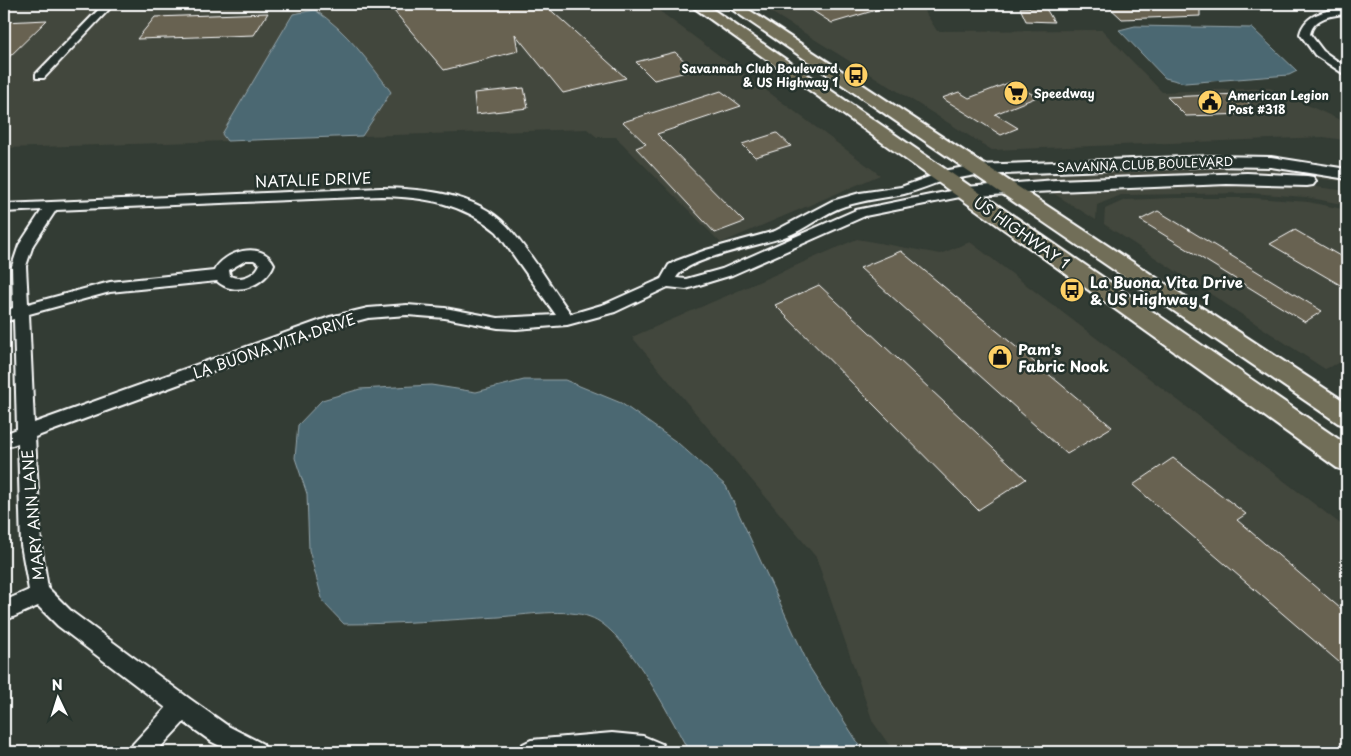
<svg xmlns="http://www.w3.org/2000/svg" width="1351" height="756" font-family="'Playpen Sans',sans-serif">
	<style>
		.built { fill: #43473d }
		.water { fill: #4c6872; stroke: #94a4aa }
		.building { fill: #686251; stroke: #fff }
		.lines { fill: none; stroke-linecap: round; stroke-linejoin: round }
		.street-casing { stroke: #fff; stroke-width: 4 }
		.secondary-casing { stroke: #fff; stroke-width: 4 }
		.primary-casing { stroke: #fff; stroke-width: 4 }
		.street { fill: #26332d; fill-rule: evenodd }
		.secondary { fill: #26332d; fill-rule: evenodd }
		.primary { fill: #716e59; fill-rule: evenodd }
		.labels { text-anchor: middle; dominant-baseline: central; stroke-width: 5; stroke-linejoin: round; paint-order: stroke }
		.far-poi-label { font-size: 12px; font-weight: bold; fill: #fff; stroke: #26332d; text-anchor: start }
		.far-street-label { font-size: 12px; fill: #fff; stroke: #26332d }
		.street-label { font-size: 15px; fill: #fff; stroke: #26332d }
		.poi-label { font-size: 15px; font-weight: bold; fill: #fff; stroke: #26332d; text-anchor: start }
	</style>
	<rect width="100%" height="100%" fill="#333c34"/>
	<filter id="ink" filterUnits="userSpaceOnUse"><feTurbulence type="fractalNoise" baseFrequency=".02" numOctaves="2"/><feDisplacementMap in="SourceGraphic" scale="10" xChannelSelector="R" yChannelSelector="G"/><feConvolveMatrix kernelMatrix="1 2 1 2 8 2 1 2 1" color-interpolation-filters="sRGB"/></filter>
	<g filter="url(#ink)">
		<g class="built">
			<polygon points="4,4 650,4 880,175 721,243 616,137 597,137 587,129 362,136 373,121 222,134 227,141 4,148"/>
			<polygon points="758,4 920,4 937,31 1102,30 1162,92 1270,88 1340,120 1344,140 1324,137 992,150"/>
			<polygon points="1214,166 1274,166 1347,178 1347,182 1277,174 1035,181 1022,173"/>
			<polygon points="1285,183 1347,191 1347,205 1306,197 1250,193 1121,195 1097,205 1096,220 1050,191"/>
			<polygon points="1174,198 1253,198 1308,202 1347,210 1347,359 1325,369 1104,224 1105,209 1125,200"/>
			<polygon points="857,239 940,254 970,242 1347,529 1347,752 894,752 873,722 816,557 632,337"/>
		</g>
		<g class="water">
			<path d="M315,10C346,30 370,63 391,92L362,136L227,141L222,134L293,14Z"/>
			<polygon points="1135,26 1252,28 1297,71 1289,75 1185,83 1165,78 1119,30"/>
			<path d="M524,380H565L621,403L678,443L726,486L810,668L864,752H689C671,718 626,629 590,617C567,608 524,615 499,617C447,620 396,624 344,624L323,602L309,550L307,494L295,458L298,425L322,400L360,389L431,385L476,392Z"/>
		</g>
		<g class="building">
			<polygon points="388,4 544,4 626,78 563,93 515,34 518,51 444,70"/>
			<polygon points="802,4 882,4 883,8 832,23"/>
			<polygon points="1125,4 1200,4 1200,16 1122,19 1108,6"/>
			<polygon points="1045,7 1054,22 1026,21 1020,8"/>
			<polygon points="268,13 254,35 137,39 155,17"/>
			<polygon points="47,20 4,62 4,22"/>
			<polygon points="675,52 694,70 654,80 636,62"/>
			<polygon points="1011,82 1037,97 995,114 1018,128 1001,135 942,98 959,92 969,98"/>
			<polygon points="524,88 528,108 476,114 474,93"/>
			<polygon points="721,91 741,106 657,134 744,222 715,233 636,148 646,144 623,122"/>
			<polygon points="1239,94 1254,108 1240,108 1246,114 1186,116 1167,97"/>
			<polygon points="777,133 791,146 755,157 742,144"/>
			<polygon points="1158,211 1322,311 1305,322 1140,220"/>
			<polygon points="1295,230 1347,260 1347,289 1270,244"/>
			<polygon points="901,251 1112,427 1067,454 860,268"/>
			<polygon points="819,285 1026,479 978,510 775,305"/>
			<polygon points="1173,458 1246,514 1237,520 1347,614 1347,669 1133,485"/>
		</g>
		<g class="lines">
			<defs>
				<g id="street">
					<polygon points="104,4 114,4 44,78 36,78 36,74"/>
					<path d="M1347,8V14C1332,15 1314,17 1310,34L1323,51L1347,68V76L1315,55L1300,34C1305,13 1328,10 1347,8Z"/>
					<path d="M943,172L947,173L949,176L947,179C933,184 919,190 904,194C884,198 864,200 845,206C823,213 806,230 784,237C760,246 687,257 676,278L686,279L722,269L856,210L965,188L970,189L971,192L970,195L865,216L732,275L686,289L668,287L615,312L567,325L516,329L498,328L445,318L407,315L368,318L338,326L35,437L41,545L48,588L72,612L190,699L228,726L263,744L266,752H232L212,742L184,722L156,752H130L133,744L166,708L58,626L38,606L4,621V601L29,590L21,545L18,443L4,448V434L17,429L14,319L4,322V312L13,308L12,266L19,245L42,210L4,212V204L381,188C423,189 476,193 507,226C529,250 551,287 571,314L605,304L661,279L669,265L676,261L706,250L775,231L832,201L860,193L901,187ZM381,196C425,197 463,203 497,232L556,315L498,318L445,308L407,305L368,308L330,317L34,423L29,314L110,292L217,281C235,298 266,285 274,264C262,240 224,251 214,271L110,282L28,304L26,266L33,245L56,210ZM246,260H254L260,264C255,276 241,281 230,276L229,270Z"/>
					<polygon points="612,733 643,736 662,744 666,752 519,752 523,744 531,740"/>
				</g>
				<g id="secondary">
					<polygon points="1210,156 1271,157 1347,169 1347,179 1271,167 1210,166 976,175 943,181 937,180 934,176 937,172 976,165"/>
					<polygon points="1247,173 1307,176 1313,177 1316,181 1313,185 1307,186 1227,184 1033,192 965,197 959,196 956,192 959,188 965,187 1056,180"/>
				</g>
				<g id="primary">
					<polygon points="689,4 705,4 1347,445 1347,471 1337,468"/>
					<polygon points="724,4 740,4 1347,403 1347,426 1338,423"/>
				</g>
			</defs>
			<use href="#street" class="street-casing"/>
			<use href="#secondary" class="secondary-casing"/>
			<use href="#primary" class="primary-casing"/>
			<use href="#street" class="street"/>
			<use href="#secondary" class="secondary"/>
			<use href="#primary" class="primary"/>
		</g>
	</g>
	<defs>
		<symbol id="bus-disc" viewBox="-11 -11 22 22"><circle r="9.5" fill="#ffd166" stroke="#26332d"/><path d="M-5-6H5V4H4V6H2V4H-2V6H-4V4H-5ZM-3.5-4V0h7V-4ZM-3.5 1.2v1.5H-2V1.2ZM2 1.2v1.5H3.5V1.2Z" fill="#111"/></symbol>
		<symbol id="supermarket-disc" viewBox="-11 -11 22 22"><circle r="9.5" fill="#ffd166" stroke="#26332d"/><path d="M-6-5.5h2.5l.6 2H6L4.5 2H-2.5L-4.4-4H-6ZM-1.5 3.2a1.3 1.3 0 1 0 .1 0ZM3 3.2a1.3 1.3 0 1 0 .1 0Z" fill="#111"/></symbol>
		<symbol id="civic-disc" viewBox="-11 -11 22 22"><circle r="9.5" fill="#ffd166" stroke="#26332d"/><path d="M-.6-6.5H3V-4.5H.6V-3L4-1V1h2V6H-6V1h2V-1L-.6-3ZM-1.2 2.5V6h2.4V2.5Z" fill="#111"/></symbol>
		<symbol id="shop-disc" viewBox="-11 -11 22 22"><circle r="9.5" fill="#ffd166" stroke="#26332d"/><path d="M-5-2.5h2.3a2.7 3.5 0 0 1 5.4 0H5L5.5 6h-11ZM-1.5-2.5h3a1.5 2.3 0 0 0-3 0Z" fill="#111"/></symbol>
	</defs>
	<g fill-rule="evenodd">
		<use href="#bus-disc" x="842" y="61" width="28" height="28"/>
		<use href="#supermarket-disc" x="1002" y="79" width="28" height="28"/>
		<use href="#civic-disc" x="1196" y="88" width="28" height="28"/>
		<use href="#bus-disc" x="1058" y="276" width="28" height="28"/>
		<use href="#shop-disc" x="986" y="343" width="28" height="28"/>
	</g>
	<g class="labels">
		<g class="far-poi-label">
			<text x="838" y="68" text-anchor="end">Savannah Club Boulevard<tspan x="838" dy="14">&amp; US Highway 1</tspan></text>
			<text x="1034" y="93">Speedway</text>
			<text x="1228" y="95">American Legion<tspan x="1228" dy="14">Post #318</tspan></text>
		</g>
		<g class="far-street-label">
			<text transform="translate(1145 164) rotate(-2)">SAVANNA CLUB BOULEVARD</text>
		</g>
		<g class="street-label">
			<text transform="translate(313 179) rotate(-2)">NATALIE DRIVE</text>
			<text transform="translate(1022 232) rotate(35)">US HIGHWAY 1</text>
			<text transform="translate(274 345) rotate(-19)">LA BUONA VITA DRIVE</text>
			<text transform="translate(32 515) rotate(-95)">MARY ANN LANE</text>
		</g>
		<g class="poi-label">
			<text x="1090" y="281">La Buona Vita Drive<tspan x="1090" dy="17">&amp; US Highway 1</tspan></text>
			<text x="1018" y="348">Pam's<tspan x="1018" dy="17">Fabric Nook</tspan></text>
		</g>
	</g>
	<rect width="1351" height="756" fill="none" stroke="#26332d" stroke-width="20"/>
	<rect x="10" y="10" width="1331" height="736" fill="none" stroke="#fff" stroke-width="2" filter="url(#ink)"/>
	<g transform="translate(58 698) rotate(356)" stroke="#26332d" stroke-width="4" paint-order="stroke">
	<path d="M0-4L9 19L0 12L-9 19Z" fill="#ffffff"/>
	<text y="-8" font-size="14" font-weight="bold" text-anchor="middle" fill="#ffffff">N</text>
	</g>
</svg>
